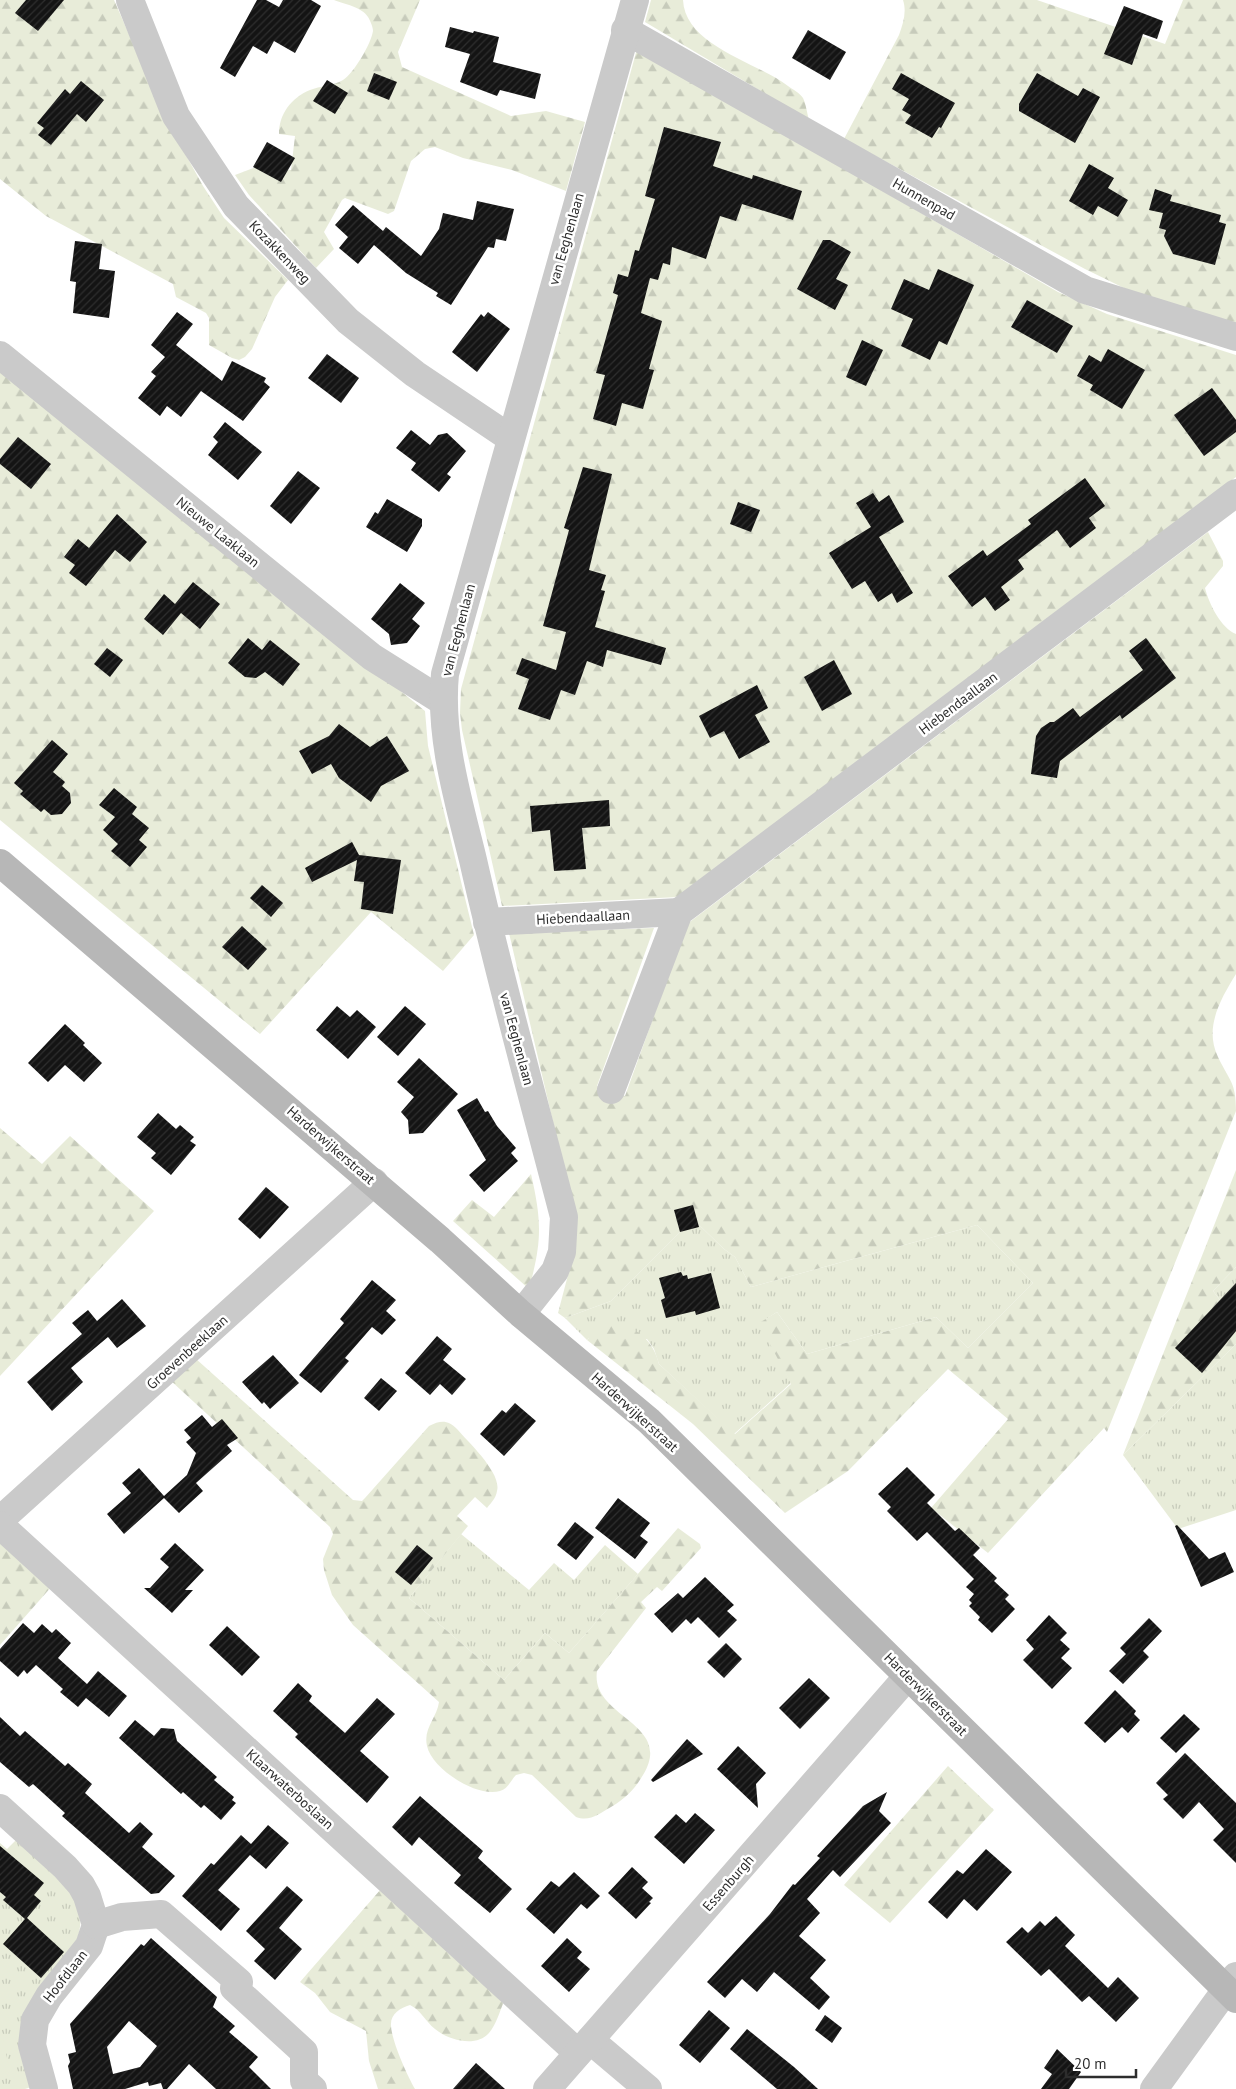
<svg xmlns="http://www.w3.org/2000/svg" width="1236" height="2089" font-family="'PT Sans',sans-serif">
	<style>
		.grass { fill: url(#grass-tufts) }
		.forest { fill: url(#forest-firs) }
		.park { fill: #e8ecd9 }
		.building { fill: url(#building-hatch); fill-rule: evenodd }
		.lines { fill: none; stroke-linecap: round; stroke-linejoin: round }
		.street { stroke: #cacaca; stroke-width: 28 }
		.secondary { stroke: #b7b7b7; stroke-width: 28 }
		.labels { text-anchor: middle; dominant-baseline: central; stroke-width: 5; stroke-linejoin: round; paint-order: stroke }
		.street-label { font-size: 14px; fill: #2d2d2d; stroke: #fff }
	</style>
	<defs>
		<pattern id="grass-tufts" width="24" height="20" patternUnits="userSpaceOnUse" patternTransform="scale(1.25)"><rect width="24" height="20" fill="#e8ecd9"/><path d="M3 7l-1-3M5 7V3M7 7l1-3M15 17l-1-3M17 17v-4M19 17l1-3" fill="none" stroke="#c7cbbb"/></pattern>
		<pattern id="forest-firs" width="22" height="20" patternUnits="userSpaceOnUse" patternTransform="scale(1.25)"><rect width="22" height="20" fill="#e8ecd9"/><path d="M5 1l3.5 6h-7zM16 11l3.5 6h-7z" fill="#c7cbbb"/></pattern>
		<pattern id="building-hatch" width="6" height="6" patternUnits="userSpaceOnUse" patternTransform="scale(1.25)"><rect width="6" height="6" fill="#141414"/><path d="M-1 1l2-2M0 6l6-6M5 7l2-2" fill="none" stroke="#2e2e2e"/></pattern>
	</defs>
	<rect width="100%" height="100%" fill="#fff"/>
	<g class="grass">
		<polygon points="693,1219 724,1249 735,1257 751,1287 977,1225 1033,1283 968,1348 936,1317 807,1354 777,1312 760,1323 791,1383 734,1434 659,1364 654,1349 647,1339 589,1338 587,1340 565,1318 611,1301"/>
		<polygon points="1236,1267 1236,1321 1213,1291"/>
		<polygon points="1236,1344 1236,1510 1178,1529 1123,1455"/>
		<polygon points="461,1534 529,1590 554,1563 574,1580 605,1545 638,1574 569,1653 545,1633 504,1680 409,1598"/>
		<path d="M20,1836C56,1872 106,1906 65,1961C57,1971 35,1996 31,2007C28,2015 34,2073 35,2086L25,2089H0V1843L7,1849Z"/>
	</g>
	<g class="forest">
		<polygon points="0,0 114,0 165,117 203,186 224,218 288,280 275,297 252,349 245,357 239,360 232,358 209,345 209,318 206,313 176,297 173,284 46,216 0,179"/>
		<path d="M334,0H420L398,52L402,67L511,116L546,111L585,122L566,191L512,170L463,158L435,147L425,149L411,161L394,211L388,214L345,198L342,200L324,232L334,249L316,268L249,195L235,175L256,167L291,170L295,136L279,134C279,114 291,98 310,90C320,86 333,86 343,80C354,73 371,44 373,31C373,27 370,20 368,17C362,7 344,4 334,0Z"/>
		<path d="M651,0H683C685,46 757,62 788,86C792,89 800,93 803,98C806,104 807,113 809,120L645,22Z"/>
		<path d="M903,0H1037L1165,44L1183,0H1236V324L1126,289L1085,269L844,139L899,35C903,24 907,12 903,0Z"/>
		<polygon points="637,49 1058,292 1107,314 1236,355 1236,477 678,897 502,906 462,730 460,713 461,689"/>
		<polygon points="0,363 425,711 428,746 474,935 443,971 371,912 260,1034 0,820"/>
		<path d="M1208,532L1223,561V566L1205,588C1209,604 1221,628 1236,634V974C1220,1000 1204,1028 1218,1057C1230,1082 1236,1082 1236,1111L1107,1432L1104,1428L988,1553L931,1508L1008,1419L948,1369L848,1471L785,1513L693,1424L587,1340C613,1311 651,1329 659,1364L735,1434L791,1384L759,1323L777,1312L807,1354L936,1317L968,1348L1033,1283L977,1225L751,1287L735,1257L724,1249L693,1219L611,1301L565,1318L558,1313L573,1256L569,1191L509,933L654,928L597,1086L625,1096L687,924Z"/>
		<polygon points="0,1128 42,1164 70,1136 154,1211 0,1376"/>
		<polygon points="1236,1170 1236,1267 1213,1291 1236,1321 1236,1344 1123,1455"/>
		<path d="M531,1174C542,1222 542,1241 529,1289L453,1221L472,1200L494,1217Z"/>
		<path d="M195,1358L353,1500L362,1501L365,1498L429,1426C441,1420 448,1420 457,1429C469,1443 502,1473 497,1491C496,1498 491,1503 487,1508L475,1497L457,1516L468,1526L409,1598L504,1680L545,1633L569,1653L678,1528L700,1544L701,1548L662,1591L657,1587L641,1602L646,1608L597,1671C590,1718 675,1722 643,1775C634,1790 626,1798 611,1807C599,1814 590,1822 576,1817L532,1775L524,1773L516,1775C511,1780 508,1789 500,1791C477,1798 432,1769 427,1746C423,1728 437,1718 439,1702L353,1625L332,1595L324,1570L323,1559L333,1534L330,1527L170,1380Z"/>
		<polygon points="0,1543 53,1585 0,1645"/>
		<polygon points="948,1766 994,1810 890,1923 844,1885"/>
		<path d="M381,1889L504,2001C500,2011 496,2025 489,2033C476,2048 448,2040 435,2029C425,2021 421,2010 410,2005C400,2008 390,2014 391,2026C392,2042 407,2075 415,2089H378L369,2061L366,2031L330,2012L315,1993L300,1982Z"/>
	</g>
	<polygon class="park" points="0,2027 10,2071 5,2079 0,2080"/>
	<g class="building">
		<polygon points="26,0 64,0 38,31 15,13"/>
		<polygon points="257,0 266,0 279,7 283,0 311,0 321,6 295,53 274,41 267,54 253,46 235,77 220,68"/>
		<polygon points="1124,6 1163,21 1157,39 1143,34 1132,65 1104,54"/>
		<polygon points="450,27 473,33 474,31 499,37 493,62 541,74 535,99 500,90 497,96 460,82 470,54 445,47"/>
		<polygon points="808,30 846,52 830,80 792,58"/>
		<polygon points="374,73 397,82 389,100 367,91"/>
		<polygon points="901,73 955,103 941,128 939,127 932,138 905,123 911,115 902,110 909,99 892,89"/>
		<polygon points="1037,73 1078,96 1083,88 1100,97 1075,143 1019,111 1019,104"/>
		<polygon points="327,80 348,93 335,114 313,101"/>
		<polygon points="81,81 104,100 86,122 77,114 51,145 38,135 44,128 37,123 65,89 70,94"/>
		<polygon points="664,127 721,142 713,166 752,179 753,175 802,191 793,220 742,204 736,221 720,216 706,259 672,247 670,265 663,263 658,280 650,278 641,313 662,321 649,369 654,370 643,409 622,403 616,426 593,419 605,375 596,373 618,295 613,293 618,274 628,277 635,250 639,251 655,199 645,196"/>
		<polygon points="267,142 295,158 281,182 253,167"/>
		<polygon points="1089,164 1114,178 1108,188 1128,200 1118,217 1098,206 1093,215 1069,201"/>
		<polygon points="1155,189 1172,195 1170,201 1221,215 1219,222 1226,224 1215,265 1173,254 1164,236 1166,230 1159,228 1163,213 1149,210"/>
		<polygon points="477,201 514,209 506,241 496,239 494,248 488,247 451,305 436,296 438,293 406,273 374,245 358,264 339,248 348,237 335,225 353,205 383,231 386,227 421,256 439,229 443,213 473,220"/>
		<polygon points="823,240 830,240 851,252 836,279 848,285 835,310 797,289"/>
		<polygon points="75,241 102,244 99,269 115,271 109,318 73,313 76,282 70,281"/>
		<polygon points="938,269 974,285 947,345 939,341 930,360 901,346 913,319 891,309 904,279 929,290"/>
		<polygon points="1027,300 1073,326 1057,353 1011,327"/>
		<polygon points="177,312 193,324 176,345 222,381 232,361 266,378 264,382 270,387 243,421 201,391 181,417 167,406 160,416 138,398 156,376 151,372 165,357 151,345"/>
		<polygon points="488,312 510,329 477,372 452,352 481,314 484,317"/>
		<polygon points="862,340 883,350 866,386 846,377"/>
		<polygon points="1108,349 1145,370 1122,409 1090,390 1093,385 1077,376 1089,355 1101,362"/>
		<polygon points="327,354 359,378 341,403 308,378"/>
		<polygon points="1212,388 1236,420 1236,432 1204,456 1174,415"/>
		<polygon points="225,422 262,452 238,480 208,455 218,442 213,437"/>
		<polygon points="411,430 430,445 438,435 447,433 466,451 447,474 451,477 439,492 411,470 416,463 396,448"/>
		<polygon points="18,437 51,464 31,489 0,464 0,459"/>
		<polygon points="583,467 612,474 589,570 606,575 601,590 605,591 595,627 666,648 661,665 607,650 603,667 587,661 575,695 561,690 550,720 518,709 529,679 516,674 522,658 556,670 566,632 543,626 569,530 564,528"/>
		<polygon points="298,471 320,488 291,524 270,506"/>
		<polygon points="1085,478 1105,506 1089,518 1096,528 1070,548 1057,530 1018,560 1024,569 1001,587 1010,600 995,611 985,597 972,607 948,576 983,550 987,556 1031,524 1028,520"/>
		<polygon points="873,493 879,502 889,495 904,522 879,537 913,593 897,603 892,593 878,602 865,581 852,589 829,553 871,527 856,503"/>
		<polygon points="387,499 422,519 422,526 407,552 366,527 375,512 378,514"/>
		<polygon points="738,502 760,510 751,532 730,524"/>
		<polygon points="117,514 147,542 130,562 115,550 86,586 69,573 75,565 64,557 78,539 89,548"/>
		<polygon points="193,582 220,604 200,629 181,613 163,635 144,619 164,594 175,604"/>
		<polygon points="400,583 425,603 412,619 420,626 407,643 391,645 389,634 371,619"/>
		<polygon points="248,638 262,650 270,640 300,664 283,686 265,672 256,678 245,677 228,663"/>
		<polygon points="1146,638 1176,678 1122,719 1120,715 1060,761 1057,778 1031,774 1036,736 1041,728 1050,722 1054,722 1073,708 1080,717 1143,670 1129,651"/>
		<polygon points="107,648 123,660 110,677 94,664"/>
		<polygon points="834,660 852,694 822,711 804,677"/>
		<polygon points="757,685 768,708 755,715 770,742 739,759 724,731 710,738 699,716"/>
		<polygon points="339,724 370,747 387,736 409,771 381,786 371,802 339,778 331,764 312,774 299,751 329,736"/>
		<polygon points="52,740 68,754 53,772 65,782 62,786 70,793 71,803 62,814 51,815 44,809 41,812 20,794 23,791 14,783"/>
		<polygon points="114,788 137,807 132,814 149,828 139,840 147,847 130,867 111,851 118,844 103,830 115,817 99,805"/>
		<polygon points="609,800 610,826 582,828 586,869 554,871 550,830 532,832 530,806"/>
		<polygon points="352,842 359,855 401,860 393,914 361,909 364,882 354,881 357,860 312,882 305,868"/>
		<polygon points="262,885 283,903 271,917 250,898"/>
		<polygon points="242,926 267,949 248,970 222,947"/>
		<polygon points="337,1006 350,1017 357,1010 376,1027 348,1059 316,1030"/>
		<polygon points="405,1006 426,1024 398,1056 377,1037"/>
		<polygon points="65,1024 85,1043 83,1045 102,1063 84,1082 65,1065 48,1082 28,1063"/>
		<polygon points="419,1058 458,1094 423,1133 409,1134 408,1120 401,1112 414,1097 397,1082"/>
		<polygon points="477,1098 485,1112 488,1111 497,1126 516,1148 511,1153 518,1161 484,1192 469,1175 486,1160 457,1110"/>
		<polygon points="158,1113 176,1129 180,1125 194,1137 190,1141 196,1145 171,1175 151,1158 156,1153 137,1137"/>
		<polygon points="266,1187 289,1207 260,1239 238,1219"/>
		<polygon points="693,1205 699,1227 680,1232 674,1210"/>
		<polygon points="681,1272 683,1276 687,1275 688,1279 711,1273 720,1308 696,1315 695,1311 666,1318 661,1300 665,1298 659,1278"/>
		<polygon points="372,1280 396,1300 386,1311 396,1320 382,1335 372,1327 345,1358 349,1361 321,1393 299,1375 344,1323 340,1319"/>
		<polygon points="1236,1283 1236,1331 1202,1373 1175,1348"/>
		<polygon points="122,1299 146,1326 117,1348 108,1337 71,1368 83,1382 52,1411 27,1382 82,1334 72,1323 88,1310 97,1321"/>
		<polygon points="437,1336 452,1349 443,1360 466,1379 452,1395 440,1384 430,1395 405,1373"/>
		<polygon points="273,1355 299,1383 270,1409 264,1402 262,1404 242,1382"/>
		<polygon points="381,1378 397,1391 379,1411 364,1398"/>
		<polygon points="515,1403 536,1421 504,1456 480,1434 502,1410 506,1413"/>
		<polygon points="202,1415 212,1427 222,1419 238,1438 227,1445 232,1451 196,1483 203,1491 179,1513 164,1498 124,1534 107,1514 131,1493 122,1483 139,1468 164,1496 187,1475 196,1453 186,1442 191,1438 184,1430"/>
		<polygon points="907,1467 935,1495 927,1503 955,1531 959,1528 980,1548 973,1555 997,1578 994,1581 1009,1595 1005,1599 1015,1609 992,1633 978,1620 980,1617 969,1606 972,1603 969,1600 974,1594 966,1587 974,1579 927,1532 917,1541 887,1511 891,1507 878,1494"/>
		<polygon points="618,1498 650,1523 640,1536 648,1542 635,1559 595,1528"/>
		<polygon points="575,1522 594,1537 576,1560 557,1545"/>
		<polygon points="1177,1525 1209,1559 1225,1552 1234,1572 1201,1587 1175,1526"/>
		<polygon points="175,1543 204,1570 185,1590 193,1590 172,1613 144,1588 150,1588 169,1567 160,1559"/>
		<polygon points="417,1545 433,1558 411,1585 395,1572"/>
		<polygon points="705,1577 734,1605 727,1611 737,1620 719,1638 698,1617 691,1624 686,1619 672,1633 654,1614 678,1593 683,1598"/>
		<polygon points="1049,1615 1067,1633 1060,1640 1070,1649 1061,1658 1072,1668 1052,1689 1023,1660 1034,1649 1026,1640"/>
		<polygon points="1149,1618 1162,1631 1143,1651 1149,1657 1123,1684 1109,1671 1126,1654 1120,1648"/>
		<polygon points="23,1623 34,1633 42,1624 52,1633 56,1629 71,1643 58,1658 87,1684 98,1671 127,1696 109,1717 86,1698 78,1707 60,1692 63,1689 36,1665 27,1674 24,1670 18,1677 0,1661 0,1649"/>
		<polygon points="227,1626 260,1657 242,1676 209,1645"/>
		<polygon points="726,1643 742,1659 724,1678 707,1662"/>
		<polygon points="809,1678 830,1698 800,1729 779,1708"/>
		<polygon points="298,1683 312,1696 309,1701 345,1733 377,1698 395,1714 360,1751 389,1777 367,1803 295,1737 298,1734 273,1711"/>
		<polygon points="1115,1690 1136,1711 1134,1714 1140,1720 1128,1733 1122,1727 1105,1743 1084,1723"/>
		<polygon points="1184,1714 1200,1729 1176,1753 1160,1738"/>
		<polygon points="0,1717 20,1736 25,1731 65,1766 68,1763 92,1784 85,1793 129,1833 140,1822 153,1834 142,1847 175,1876 159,1893 151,1894 62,1816 65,1813 33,1784 29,1787 0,1762"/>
		<polygon points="135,1720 154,1736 161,1728 174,1729 177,1741 217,1777 214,1780 234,1797 232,1800 236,1803 221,1820 204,1805 201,1808 183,1792 181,1794 119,1738"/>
		<polygon points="687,1739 703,1754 653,1782 651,1780"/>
		<polygon points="738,1746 766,1773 756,1784 758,1808 717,1769"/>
		<polygon points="1185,1753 1236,1803 1236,1863 1213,1840 1224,1829 1199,1802 1183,1819 1163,1799 1168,1795 1156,1783"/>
		<polygon points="887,1792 879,1811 891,1823 840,1877 833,1870 807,1899 820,1913 799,1936 826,1960 810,1978 830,1997 819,2010 774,1972 757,1992 742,1979 725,1998 707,1982 770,1914 793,1884 795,1885 820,1858 817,1856 863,1806"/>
		<polygon points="420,1796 483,1851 478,1858 512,1889 490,1913 454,1883 461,1875 419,1837 412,1846 392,1827"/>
		<polygon points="695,1813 715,1830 684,1864 654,1837 676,1814 686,1823"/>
		<polygon points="268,1825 289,1843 266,1869 250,1855 218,1890 240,1909 221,1931 182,1896 211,1863 214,1865 241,1835 251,1844"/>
		<polygon points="0,1846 44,1883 34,1895 41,1901 27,1918 64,1952 41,1978 3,1944 25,1919 3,1900 6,1897 0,1892"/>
		<polygon points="986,1849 1012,1872 977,1911 964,1899 947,1919 928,1902 957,1870 963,1874"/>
		<polygon points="632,1867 648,1882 642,1888 653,1898 649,1902 651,1903 636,1919 608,1893"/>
		<polygon points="574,1872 600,1896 587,1909 581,1904 554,1934 526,1909 551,1881 559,1887"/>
		<polygon points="287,1886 303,1900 279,1928 302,1949 275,1980 254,1961 265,1949 246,1931"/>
		<polygon points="1056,1916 1075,1935 1065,1946 1108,1988 1118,1977 1139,1998 1116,2022 1089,1996 1082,2002 1049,1969 1041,1976 1006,1942 1022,1927 1028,1933 1040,1921 1045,1926"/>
		<path d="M151,1938L217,1997L213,2007L235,2026L229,2032L258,2057L249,2067L271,2089H216L189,2064L167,2089H163L161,2083L149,2086L148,2082L125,2089H73L68,2066L70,2062L68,2054L76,2052L70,2024L141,1944L144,1946ZM129,2021L157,2046L140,2067L113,2074L107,2047Z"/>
		<polygon points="567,1938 582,1952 577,1958 590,1969 569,1992 541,1966"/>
		<polygon points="709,2010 730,2028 700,2063 679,2045"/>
		<polygon points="825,2015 842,2028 832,2043 815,2030"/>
		<polygon points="747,2029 794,2067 818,2089 777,2089 730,2049"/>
		<polygon points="1057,2049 1081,2072 1069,2089 1041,2089 1052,2074 1044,2068"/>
		<polygon points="476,2063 505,2089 453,2089"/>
	</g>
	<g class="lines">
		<g class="street">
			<polyline points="130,0 176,116 236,206 348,321 415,374 510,438"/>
			<polyline points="625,30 1085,290 1236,337"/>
			<polyline points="0,355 372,657 442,701"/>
			<polyline points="487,922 679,912"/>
			<polyline points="611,1090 679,912 1236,493"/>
			<path d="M521,1314L555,1271L562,1252L564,1217C533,1098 500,980 473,860C458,799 439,737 445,674L635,0"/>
			<polyline points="0,1520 374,1182"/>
			<polyline points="0,1525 578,2053"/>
			<polyline points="0,1808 65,1867 81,1885 87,1896 96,1925 89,1946 49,1996 35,2020 32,2045 44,2089"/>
			<polyline points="96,1925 122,1917 161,1914 239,1982 234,1988 304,2052 304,2081 313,2089"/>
			<polyline points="590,2040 648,2089"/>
			<polyline points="547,2089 908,1676"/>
			<polyline points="1154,2089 1236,1976"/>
		</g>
		<polyline class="secondary" points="0,863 440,1240 521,1314 649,1421 1236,1999"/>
	</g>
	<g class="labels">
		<g class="street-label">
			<text transform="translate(924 199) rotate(30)">Hunnenpad</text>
			<text transform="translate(566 239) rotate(-74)">van Eeghenlaan</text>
			<text transform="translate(280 252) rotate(46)">Kozakkenweg</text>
			<text transform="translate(218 532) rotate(39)">Nieuwe Laaklaan</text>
			<text transform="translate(458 630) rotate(-75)">van Eeghenlaan</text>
			<text transform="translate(958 703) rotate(-37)">Hiebendaallaan</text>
			<text transform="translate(583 917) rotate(-3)">Hiebendaallaan</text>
			<text transform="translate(517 1039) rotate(75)">van Eeghenlaan</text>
			<text transform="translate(331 1145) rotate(41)">Harderwijkerstraat</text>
			<text transform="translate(187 1352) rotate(-42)">Groevenbeeklaan</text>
			<text transform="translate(635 1412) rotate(42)">Harderwijkerstraat</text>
			<text transform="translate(926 1694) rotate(45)">Harderwijkerstraat</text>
			<text transform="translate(290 1789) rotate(42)">Klaarwaterboslaan</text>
			<text transform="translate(728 1883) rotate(-49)">Essenburgh</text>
			<text transform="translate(65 1976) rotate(-52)">Hoofdlaan</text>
		</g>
	</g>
	<path d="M1066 2069v8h70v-8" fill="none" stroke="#2d2d2d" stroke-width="2.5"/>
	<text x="1074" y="2069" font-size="15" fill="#2d2d2d" stroke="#ffffff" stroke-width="4" paint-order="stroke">20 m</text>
</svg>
